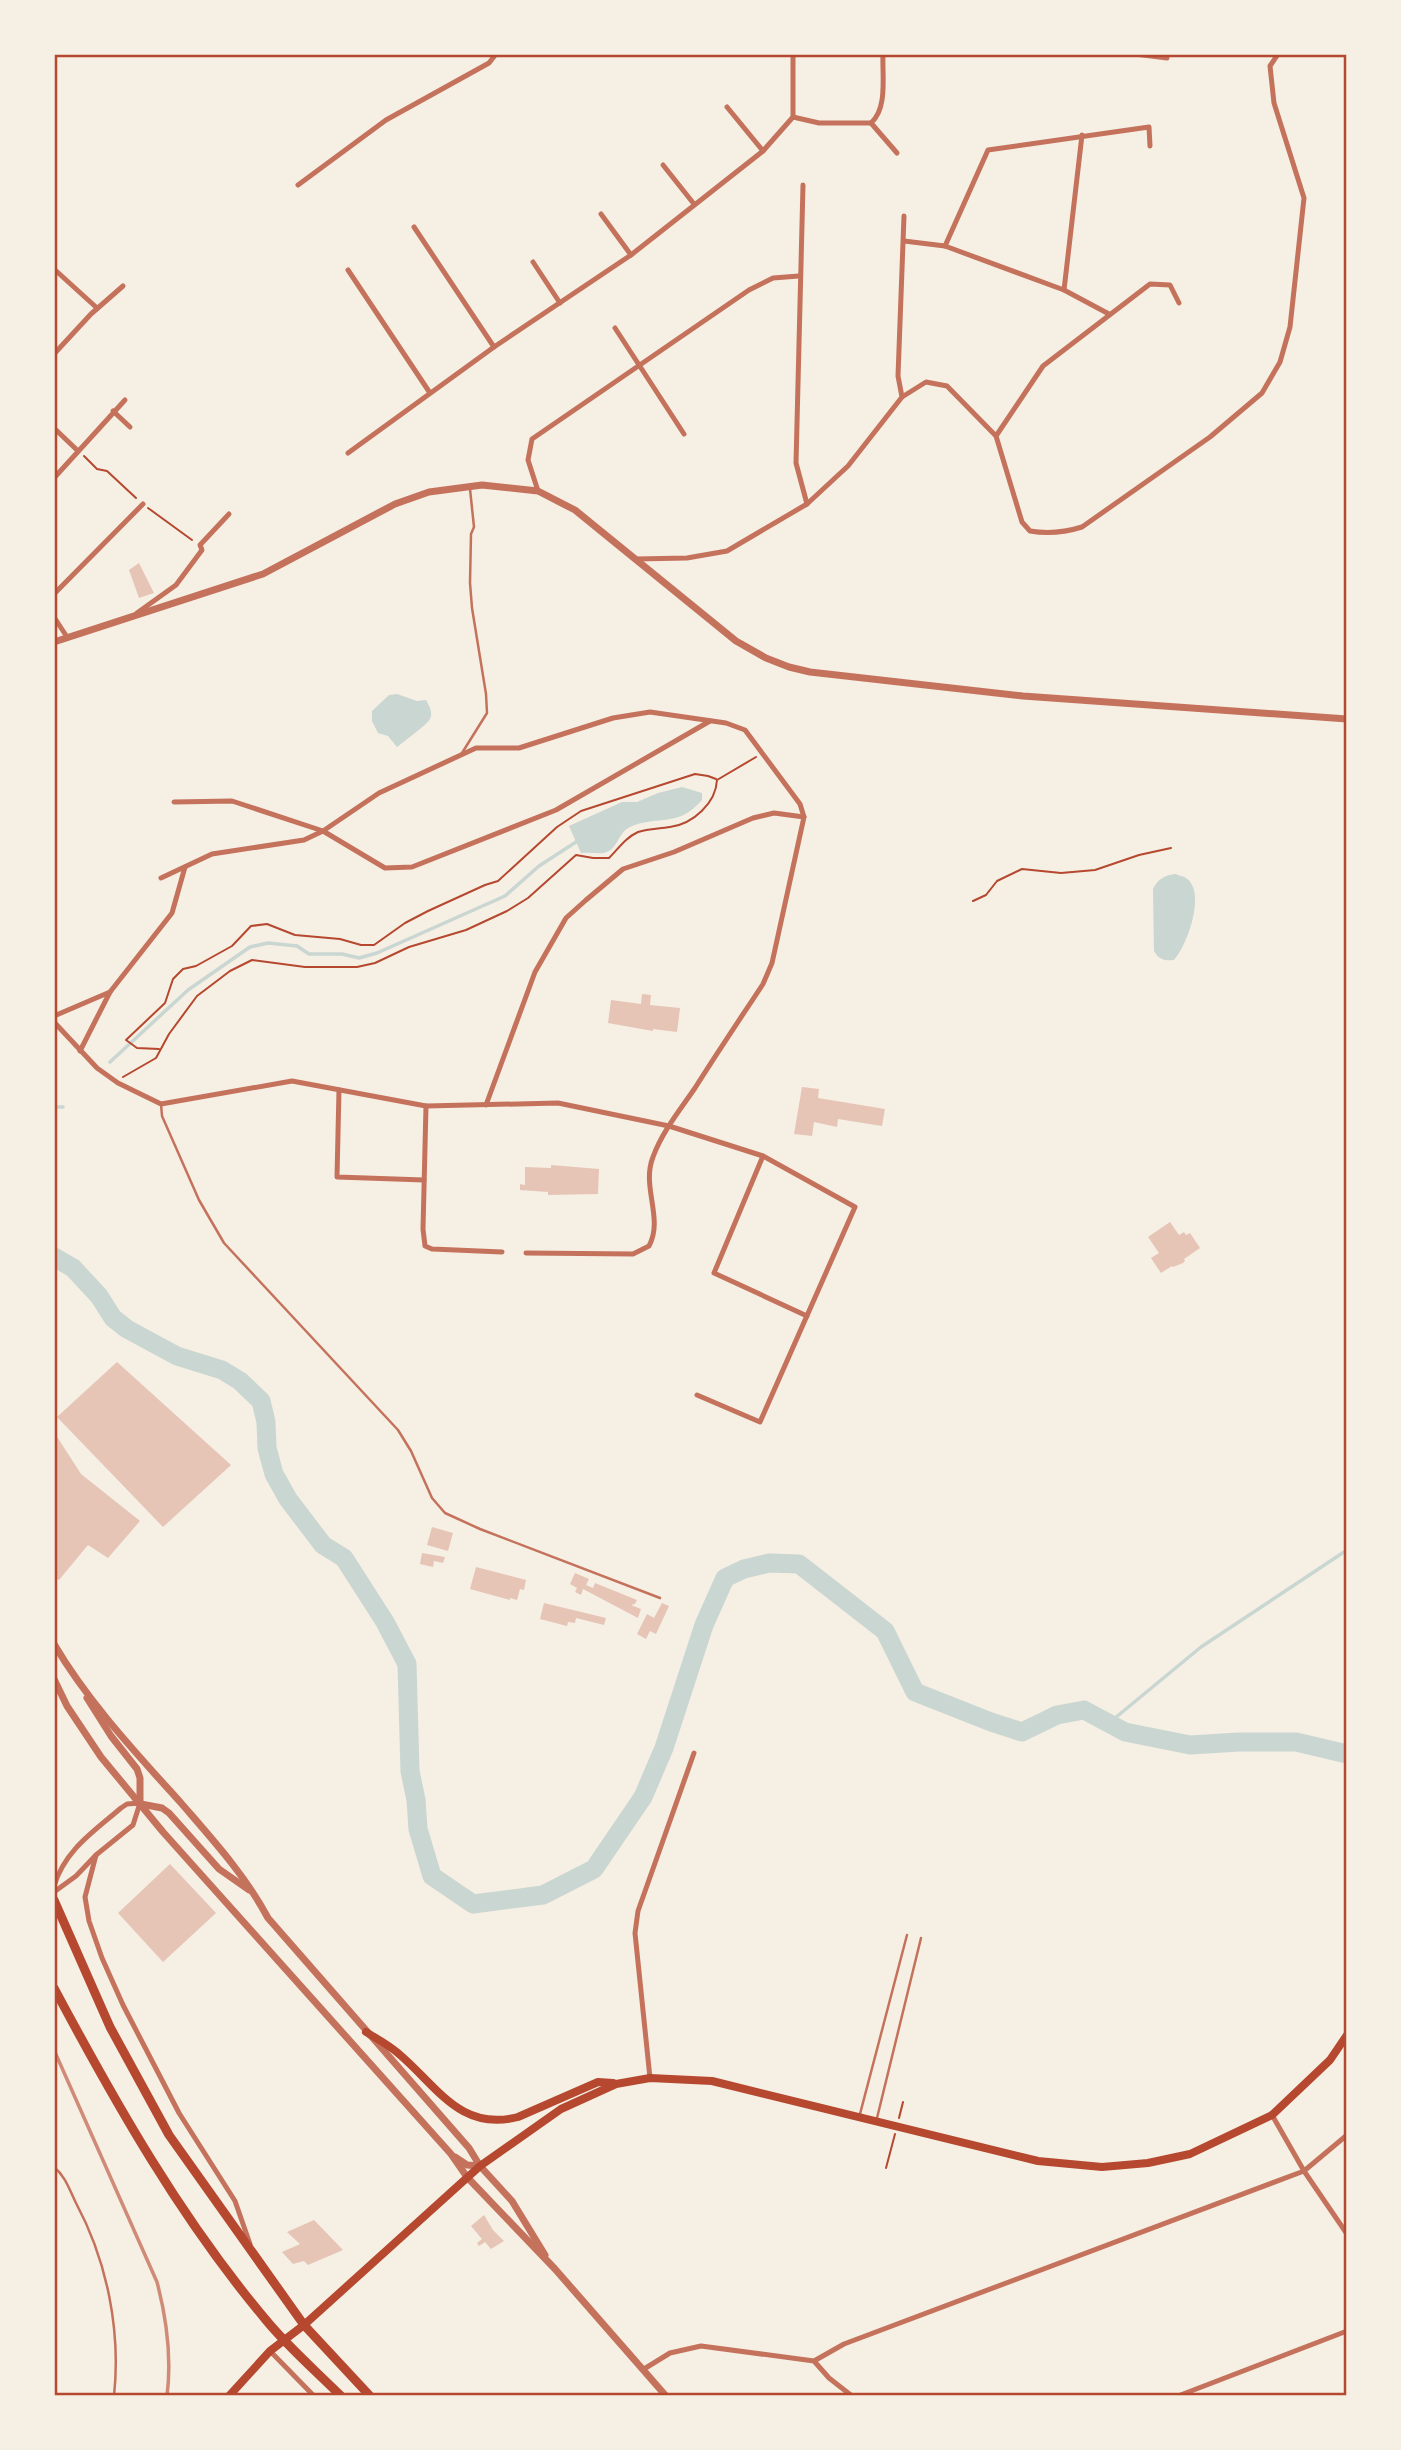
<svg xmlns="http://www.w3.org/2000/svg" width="1401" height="2450" font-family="'Space Grotesk',sans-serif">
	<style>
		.water { fill: #c9d6d2 }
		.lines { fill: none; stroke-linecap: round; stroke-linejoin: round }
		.stream { stroke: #c9d6d2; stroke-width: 3.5 }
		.river { stroke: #c9d6d2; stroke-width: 19 }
		.building { fill: #e6c5b7 }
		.path { stroke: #b5482f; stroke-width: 2 }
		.service { stroke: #c5725c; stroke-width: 2.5 }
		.minor { stroke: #c5725c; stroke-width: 5 }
		.tertiary { stroke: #c5725c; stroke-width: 7 }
		.secondary { stroke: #b5482f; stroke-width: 8 }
		.trunk { stroke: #b5482f; stroke-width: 9 }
		.rail { stroke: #cf8b77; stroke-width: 3.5 }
		.neatline { fill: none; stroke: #b5482f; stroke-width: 2.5 }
	</style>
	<rect width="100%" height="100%" fill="#f6efe4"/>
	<g class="water">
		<path d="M397,694L417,701L426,700C435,716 432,719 420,729C412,735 405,741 397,747L388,736L378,733L372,721V711L389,695Z"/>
		<path d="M682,787L702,793V800C676,829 660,814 630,827C617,833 619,849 604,853C597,854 589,852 581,853L569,826L622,802H637L658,793Z"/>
		<path d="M1176,874C1179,876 1183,876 1186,878C1207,892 1187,946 1174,960C1165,961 1159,960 1154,951L1153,889C1158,879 1165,875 1176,874Z"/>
	</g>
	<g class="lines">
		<g class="stream">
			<polyline points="110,1062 188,990 250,947 268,943 297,946 309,954 342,954 359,958 377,953 505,896 539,866 576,842"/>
			<polyline points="54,1107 63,1107"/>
			<polyline points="1109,1723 1201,1647 1347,1550"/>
		</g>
		<polyline class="river" points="54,1257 73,1268 99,1296 113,1318 127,1329 177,1356 222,1370 240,1381 261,1401 266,1422 267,1448 274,1474 288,1499 323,1545 344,1558 385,1622 407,1664 410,1771 416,1800 418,1829 432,1876 473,1904 543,1895 594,1869 643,1797 664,1748 704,1625 725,1578 744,1569 769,1563 799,1564 885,1631 915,1692 991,1722 1022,1732 1057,1715 1084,1710 1125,1732 1190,1745 1239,1742 1296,1742 1347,1754"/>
	</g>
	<g class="building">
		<polygon points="139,563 154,593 139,598 129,570"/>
		<polygon points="642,994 651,995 650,1005 680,1008 677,1032 653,1029 653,1031 608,1023 611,1000 641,1004"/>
		<polygon points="802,1087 819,1089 818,1098 885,1109 882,1126 838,1119 837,1127 814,1122 812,1136 794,1134"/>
		<polygon points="551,1165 599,1169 598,1194 548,1195 548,1192 520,1190 520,1184 525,1185 525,1167 551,1168"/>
		<polygon points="1170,1222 1179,1235 1184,1232 1186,1235 1190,1233 1200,1248 1184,1259 1185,1261 1183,1263 1173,1267 1172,1266 1161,1273 1151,1258 1159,1253 1148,1237"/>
		<polygon points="117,1362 231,1465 163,1527 57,1417"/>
		<polygon points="54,1432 81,1474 140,1521 108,1558 88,1545 59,1580 54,1577"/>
		<polygon points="432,1527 453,1533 448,1551 427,1545"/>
		<polygon points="422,1553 445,1557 443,1563 434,1561 433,1567 420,1564"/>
		<polygon points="476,1567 526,1580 524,1590 520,1589 517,1600 510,1598 510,1600 470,1589"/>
		<polygon points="575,1573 589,1579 586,1585 593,1588 595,1583 637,1600 635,1604 631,1605 641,1609 638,1618 583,1589 581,1595 575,1592 577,1588 570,1584"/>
		<polygon points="544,1603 606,1618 604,1625 576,1618 575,1623 568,1622 567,1626 540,1619"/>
		<polygon points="662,1603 669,1606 656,1634 650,1631 646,1639 637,1634 647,1614 654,1618"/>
		<polygon points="170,1864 216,1913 163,1962 118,1913"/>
		<polygon points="484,2215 493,2230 504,2241 491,2249 485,2242 479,2246 477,2243 482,2239 471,2226"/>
		<polygon points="314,2220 343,2250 308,2265 304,2261 293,2264 282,2252 300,2244 287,2232"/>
	</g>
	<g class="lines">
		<g class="path">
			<polyline points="84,456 97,469 107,471 136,498"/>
			<polyline points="148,508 192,540"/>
			<polyline points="973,901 986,895 997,881 1022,869 1061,873 1095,870 1139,855 1171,848"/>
			<polyline points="159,1049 137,1048 126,1040 165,1003 173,979 183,969 196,966 232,946 251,926 267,924 295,935 340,939 361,945 374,945 405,923 428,911 485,885 498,881 557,827 581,811 695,774 708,776 716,779"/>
			<path d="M123,1077L156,1058L169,1034L197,996L230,971L252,960L305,967H357L375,963L409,947L466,930L507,911L528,898L576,855L593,858H609C619,848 625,838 638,832C649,828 659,829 670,827C693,824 716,803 717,780L756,757"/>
			<polyline points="899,2118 903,2102"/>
			<polyline points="886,2168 895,2134"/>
		</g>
		<g class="service">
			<polyline points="462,753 487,713 486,694 472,608 470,583 471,534 474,527 470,489"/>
			<polyline points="161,1104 162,1116 199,1200 224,1243 398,1430 411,1451 432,1498 445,1513 480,1529 660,1598"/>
			<polyline points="860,2114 907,1935"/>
			<polyline points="877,2118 921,1938"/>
			<path d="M54,2167C66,2177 69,2189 76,2203C107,2261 121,2330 114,2396"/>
		</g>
		<g class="minor">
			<polyline points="1135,54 1167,58"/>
			<polyline points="727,107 763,151"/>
			<path d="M793,117L819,123H871C888,108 882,75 883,54"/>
			<polyline points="871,123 897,153"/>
			<polyline points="663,165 694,204"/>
			<polyline points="298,185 386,120 489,63 496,54"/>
			<polyline points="803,185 796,463 807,504"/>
			<polyline points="601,214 631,255"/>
			<polyline points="414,227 494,347"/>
			<polyline points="904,241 945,246 1064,290 1109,314"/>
			<polyline points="945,246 988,150 1149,127 1150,146"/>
			<polyline points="533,262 560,303"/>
			<polyline points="54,269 97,308"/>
			<polyline points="348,270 430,393"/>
			<polyline points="1064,290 1082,135"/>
			<polyline points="615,328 684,434"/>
			<polyline points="54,354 91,314 123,286"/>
			<polyline points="902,397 898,376 904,216"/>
			<polyline points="113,411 130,427"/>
			<polyline points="54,428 78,451"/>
			<polyline points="996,436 1043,366 1150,284 1170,285 1179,303"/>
			<polyline points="348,453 494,347 631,255 763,151 793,117 793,54"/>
			<polyline points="54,478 125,400"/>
			<polyline points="538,491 528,460 532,439 749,290 773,278 799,276"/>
			<path d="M636,559L687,558L727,551L807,504L848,466L902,397L926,382L947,386L996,436L1022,522L1030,531C1047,534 1066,532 1082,527L1210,437L1262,393L1280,362L1290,327L1304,198L1274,103L1270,66L1278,54"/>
			<polyline points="54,594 143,504"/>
			<polyline points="137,613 176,585 202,550 200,545 229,514"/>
			<polyline points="54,617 67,637"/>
			<path d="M174,802L232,801L323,831L379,793L476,748H519L613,718L650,712L726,723L745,730L800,804L804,817L772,963L763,984C740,1019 717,1053 695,1088C680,1110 662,1132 653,1157C641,1187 664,1218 649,1246L633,1254L526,1253"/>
			<polyline points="161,878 212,854 304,840 323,831 385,868 412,867 556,810 710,721"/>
			<polyline points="54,1016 110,992 172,913 185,867"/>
			<polyline points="54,1022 97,1068 118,1083 161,1104 292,1081 426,1106 558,1103 669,1126 763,1156 855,1207 760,1422 697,1395"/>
			<polyline points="80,1051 110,992"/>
			<polyline points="339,1090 337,1177 424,1180"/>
			<polyline points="486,1105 535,972 566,918 586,900 623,869 674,852 753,818 774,813 804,817"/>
			<polyline points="426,1106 423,1229 425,1246 432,1249 502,1252"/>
			<polyline points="763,1156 714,1273 807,1316"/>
			<polyline points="96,1855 85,1897 89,1921 102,1958 123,2005 179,2113 235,2201 250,2244"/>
			<path d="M54,1886C65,1850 93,1832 121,1808L127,1804L140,1803L133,1825L96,1855L76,1876L54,1892"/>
			<polyline points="650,2078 635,1933 638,1911 694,1753"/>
			<polyline points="1272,2115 1304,2171 1347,2234"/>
			<polyline points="270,2351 314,2396"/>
			<polyline points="814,2361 844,2344 1304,2171 1347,2135"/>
			<polyline points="644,2369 670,2353 701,2346 814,2361 829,2378 852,2396"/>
			<polyline points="1178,2396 1347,2331"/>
		</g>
		<g class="tertiary">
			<polyline points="54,642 263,574 395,504 429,492 482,485 538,491 575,510 736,641 766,658 789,667 810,672 1023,696 1347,719"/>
			<path d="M54,1644C88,1702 136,1753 181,1803C213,1840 245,1875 268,1918L469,2148L480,2166L512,2201L545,2255"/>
			<polyline points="54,1679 67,1706 101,1757 163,1832 451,2154 467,2177 555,2269 666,2396"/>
			<polyline points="87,1698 111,1736 137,1769 140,1778 140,1803"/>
			<polyline points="141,1804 162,1808 169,1813 219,1869 249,1890"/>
			<polyline points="455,2157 467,2165 480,2166"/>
		</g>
		<g class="secondary">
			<path d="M366,2032C377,2039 389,2045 399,2054C437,2086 460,2132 518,2117L598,2082L613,2083"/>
			<polyline points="229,2396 270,2351 304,2325 480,2166 561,2109 616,2084 650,2078 712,2081 1038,2161 1102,2167 1148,2163 1190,2154 1272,2115 1330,2060 1347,2035"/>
		</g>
		<g class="trunk">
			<polyline points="54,1900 110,2027 169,2135 304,2325 370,2396"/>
			<path d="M54,1988C116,2104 181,2219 266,2320C288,2347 316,2371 341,2396"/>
		</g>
		<path class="rail" d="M54,2050L157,2282C167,2320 172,2356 167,2396"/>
	</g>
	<rect width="1401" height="2450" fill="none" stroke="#f6efe4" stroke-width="112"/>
	<rect x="56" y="56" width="1289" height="2338" class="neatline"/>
</svg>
